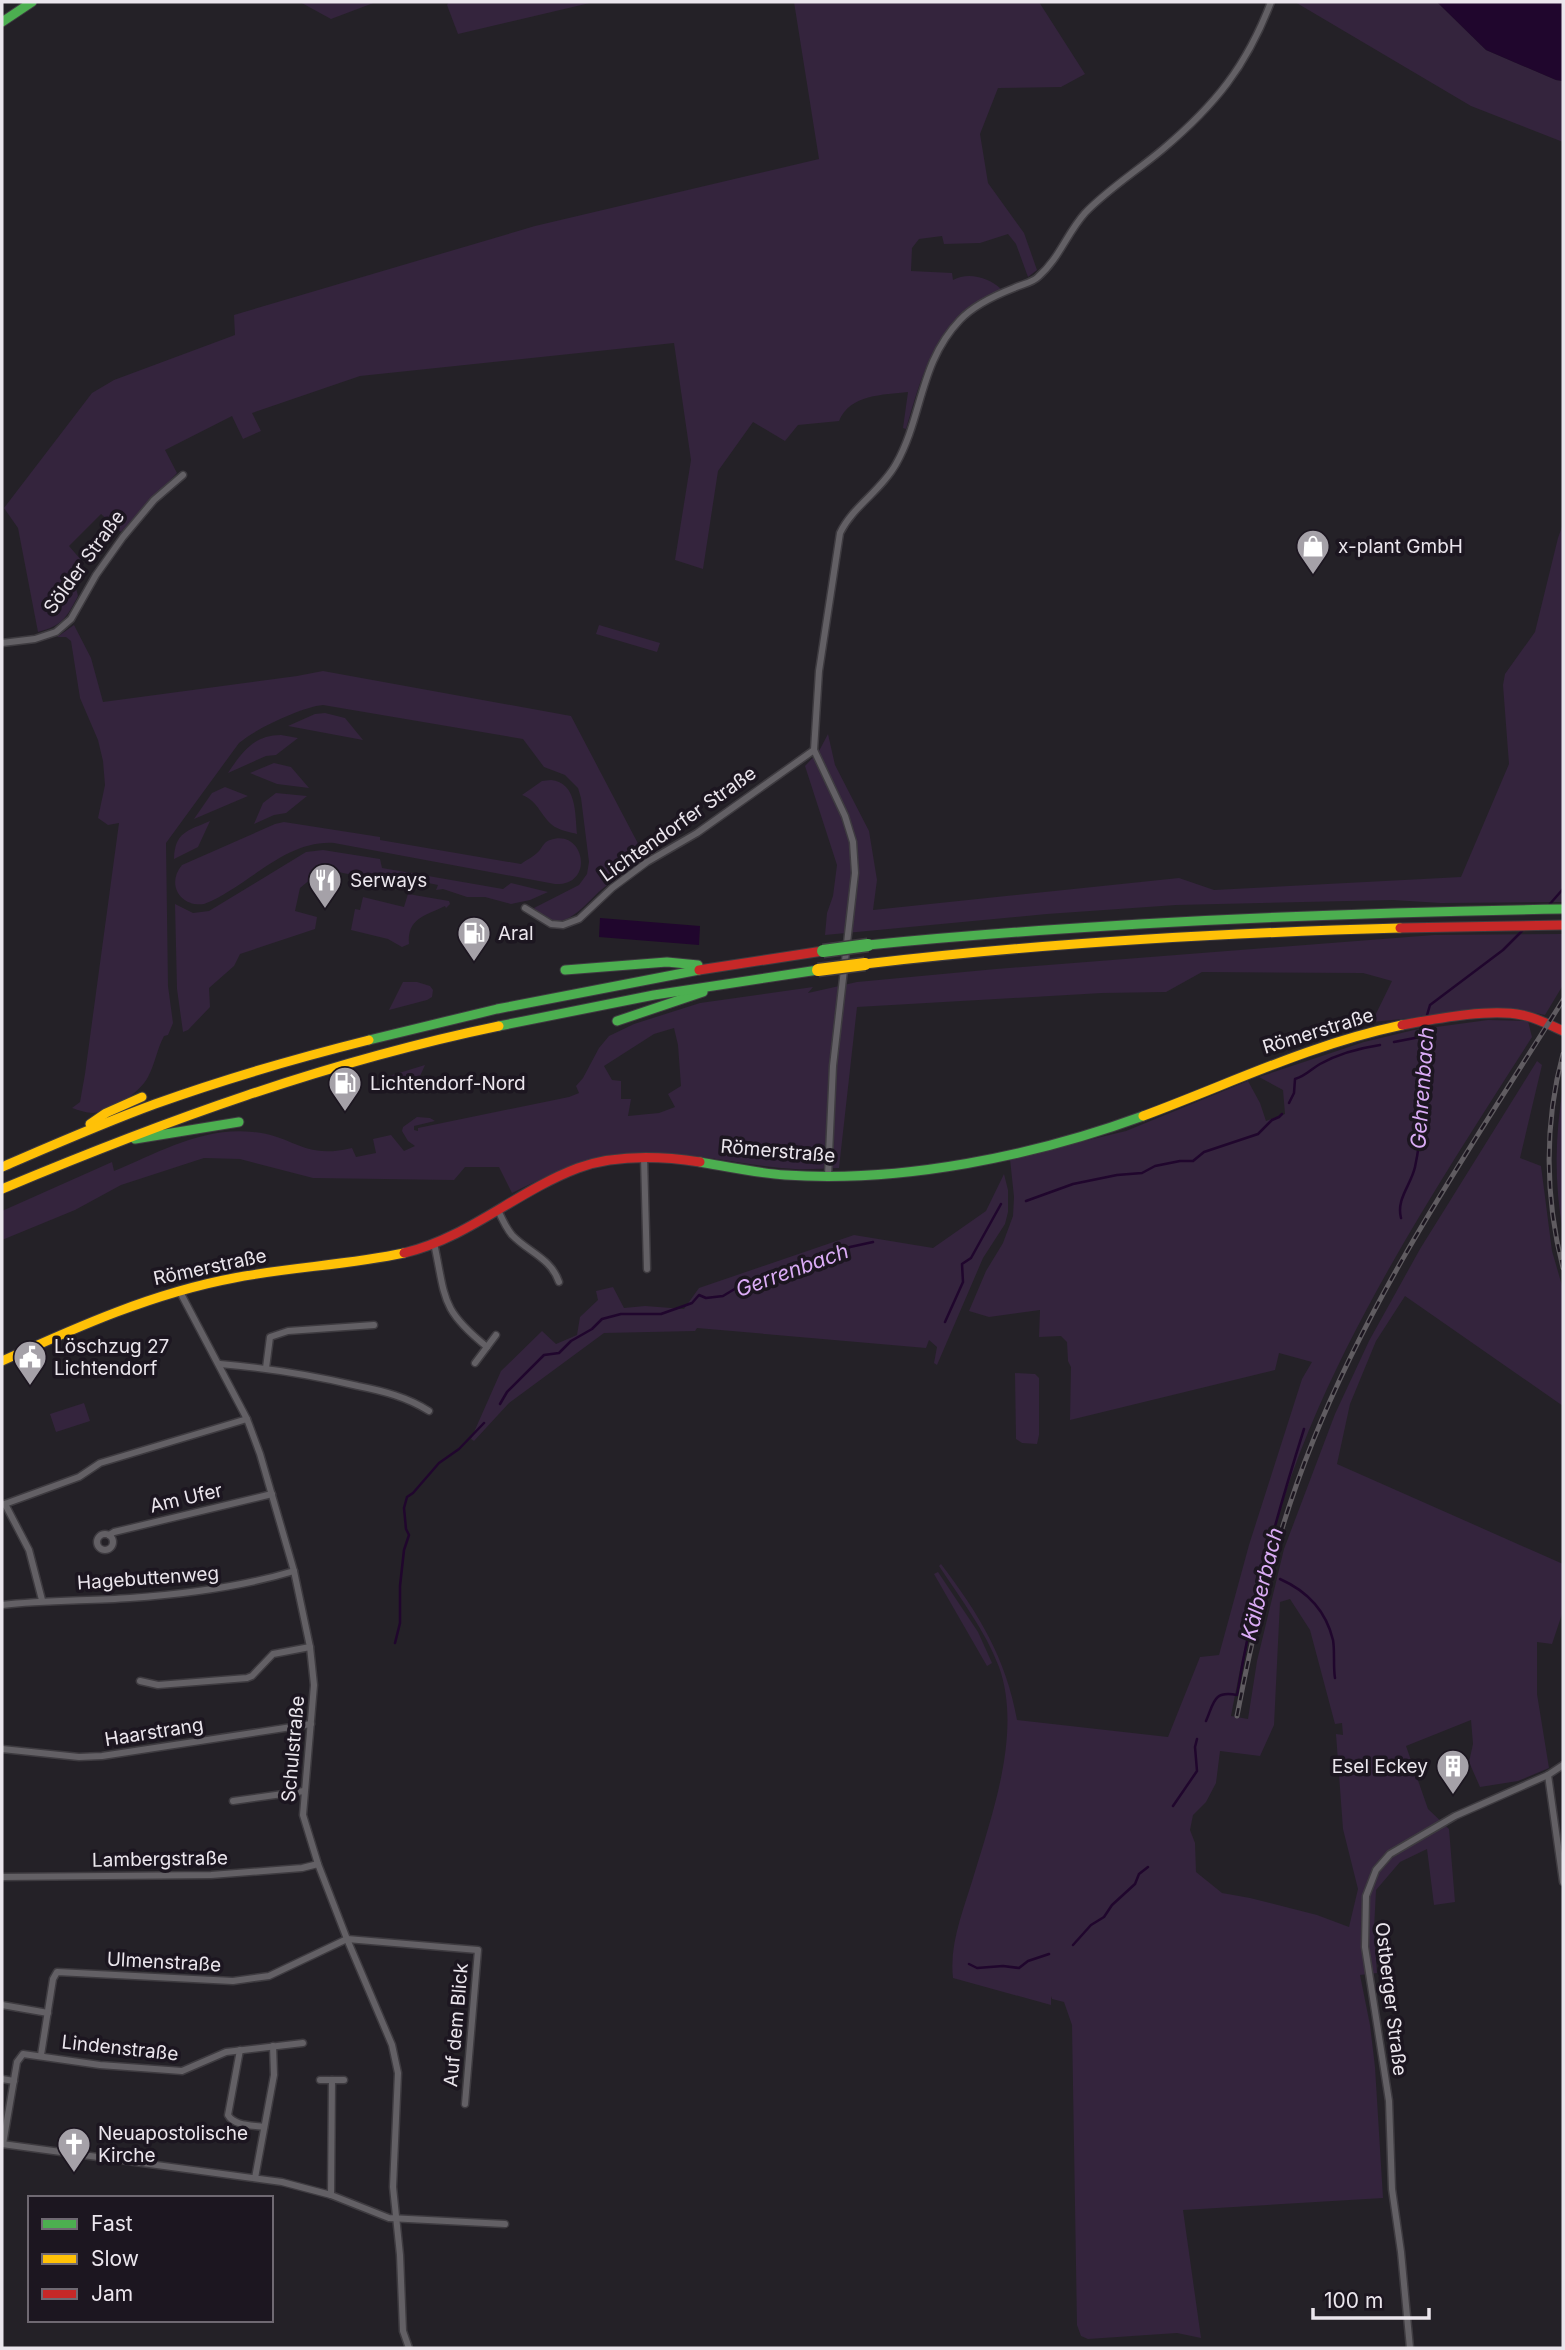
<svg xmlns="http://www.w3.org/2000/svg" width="1565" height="2350" font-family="Inter,sans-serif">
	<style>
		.green { fill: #34243d; fill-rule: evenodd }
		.water { fill: #20062d }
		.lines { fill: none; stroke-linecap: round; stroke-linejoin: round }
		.stream { stroke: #20062d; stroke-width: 2.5 }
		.street-casing { stroke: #3e3b40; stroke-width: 9 }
		.fast-casing { stroke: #3e3b40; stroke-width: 11 }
		.slow-casing { stroke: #3e3b40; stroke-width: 11 }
		.jam-casing { stroke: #3e3b40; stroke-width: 11 }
		.street { stroke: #636065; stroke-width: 6 }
		.fast { stroke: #4caf50; stroke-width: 9 }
		.slow { stroke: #ffc107; stroke-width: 9 }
		.jam { stroke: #c62828; stroke-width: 9 }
		.rail-casing { stroke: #605c61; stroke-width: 5 }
		.rail { stroke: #1c1620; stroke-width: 2.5; stroke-dasharray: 8; stroke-linecap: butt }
		.fast-bridge-casing { stroke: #3e3b40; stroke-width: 15; stroke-linecap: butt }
		.slow-bridge-casing { stroke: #3e3b40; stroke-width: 15; stroke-linecap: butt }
		.fast-bridge { stroke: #4caf50; stroke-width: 12 }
		.slow-bridge { stroke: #ffc107; stroke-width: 12 }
		.labels { text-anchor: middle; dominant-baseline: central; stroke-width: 7; stroke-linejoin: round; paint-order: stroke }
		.poi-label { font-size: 19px; fill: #ebe6ed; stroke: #1c1620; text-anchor: start }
		.street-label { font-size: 19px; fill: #ebe6ed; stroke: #1c1620 }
		.water-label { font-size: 21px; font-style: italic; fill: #dbacf6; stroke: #1c1620 }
	</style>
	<rect width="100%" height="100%" fill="#242127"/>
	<g class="green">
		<polygon points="300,2 376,2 331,19"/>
		<polygon points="449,2 594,2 458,34 447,5"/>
		<path d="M794,2H1039L1085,74L1061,87L998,88L980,134L988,183L1024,233L1037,270L1028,277L1016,244L1008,234L980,243L944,244L942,236L919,239L912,248L911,271L952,273L953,280C968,272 988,277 1001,289C987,298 971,306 960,317C928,346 918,389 906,429L903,428L908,392C883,395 850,394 839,421L798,425L785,441L753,422L718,471L703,569L675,560L691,460L674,343L360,376L252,413L261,431L243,439L232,416L165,450L177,473L121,532L101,514L69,546L81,560L72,572L78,596C67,617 62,626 38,632L18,528L4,508L92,393L114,380L235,335L234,315L535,226L819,159Z"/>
		<polygon points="1295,2 1437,2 1486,50 1556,80 1563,81 1563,142 1471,106"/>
		<polygon points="1563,524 1563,902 1441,903 1393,900 1176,905 1047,914 825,935 827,913 833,896 837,865 805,766 819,751 828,734 835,765 869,831 877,880 873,910 1179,878 1214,890 1461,877 1509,764 1503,685 1505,674 1535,632 1558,538"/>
		<path d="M74,625L91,658L103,702L297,676L323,671L571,716L644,855C630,867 615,879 601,890C582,907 559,940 534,908L579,885L587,874L589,862L581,798L578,788L565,775L544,767L523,739L323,705C302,707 255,729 239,743L166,843L168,986L173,1023L168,1035L164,1036C157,1049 155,1064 148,1077C140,1093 111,1111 93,1113C87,1113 78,1110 72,1108L80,1102L85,1074L119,823L108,825L98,818L105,785L103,761L98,740L80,698L71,641L66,637H57Z"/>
		<polygon points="599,625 660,643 657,652 596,634"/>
		<polygon points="325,713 345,718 363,740 288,726 315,714"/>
		<path d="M281,735L298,738L276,755L266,756L228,773C242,752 254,735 281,735Z"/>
		<polygon points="274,763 291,767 309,788 277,784 250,773"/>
		<path d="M551,780C577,783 575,813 577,834C570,832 562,831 555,827C541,818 539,801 522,795L542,781Z"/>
		<polygon points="225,787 248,796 194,819 212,793"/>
		<polygon points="276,793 307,796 286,813 274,815 254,824 263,803"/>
		<path d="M210,821L198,847L174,859C175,832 187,831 210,821Z"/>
		<path d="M284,822L380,837V840L521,864C526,860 535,856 539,851C543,846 544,842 550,840C584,827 596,886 555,884L334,843C284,840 248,887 204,904C180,907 166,884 182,865L275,824Z"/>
		<polygon points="323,850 380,859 382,868 503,889 511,883 548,892 530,900 511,904 485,897 467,897 443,889 436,890 438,885 380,873 378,880 323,869 300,888 295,911 317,917 315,929 240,954 234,966 209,988 210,1007 188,1030 183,1032 177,989 175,904 193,913 209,911 306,852"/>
		<path d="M408,894L449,901L450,904L446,908L445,906C425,916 407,918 409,944L402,947L388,939L351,930L355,909L360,910L363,897L404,907Z"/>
		<path d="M1563,934V985L1545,1015L1512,1008L1372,1022L1392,981L1363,973L1202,972L1166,992L1102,993L857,1007L839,1168C824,1168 810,1170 795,1169C733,1165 670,1145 607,1156C573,1162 543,1178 512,1193L499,1167H465L454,1180L313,1178L240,1159L204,1158L121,1185L75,1210L2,1240V1211L112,1162L114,1171C157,1153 204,1126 253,1132C295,1136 303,1160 352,1148L356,1157L376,1153L373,1139L391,1135L404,1151L415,1146L408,1141L402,1131L403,1127L417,1117L430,1118L435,1121L414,1126V1130L418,1131V1128L569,1097L579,1093L576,1086L583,1078L599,1048L609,1036L634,1024L700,1003L813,987L808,993L857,982L996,969L1434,935ZM674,1028L678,1045L681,1086L668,1094L675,1107L659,1113L628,1116L631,1099H621V1081L612,1080L604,1066L654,1034Z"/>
		<polygon points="403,982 417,982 430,986 433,990 432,997 427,1000 389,1010"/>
		<path d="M1488,1020L1528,1021L1532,1037C1451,1164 1367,1291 1309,1430C1270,1524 1250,1617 1231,1716L1248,1719L1257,1661L1284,1549L1335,1414L1369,1341L1420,1249L1537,1061L1542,1065L1520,1158L1541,1166L1552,1251L1563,1289V1406L1405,1296L1376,1341L1350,1404L1337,1464L1563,1564V1611L1552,1644L1537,1642V1694L1549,1768L1518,1781L1480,1787L1469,1762L1473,1744L1471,1720L1406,1746L1428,1809L1449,1829L1455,1902L1434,1905L1427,1849L1400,1862L1376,1890L1374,1929L1377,1973L1360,1975L1370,2025L1375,2067L1383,2198L1183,2210L1201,2338L1177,2333L1088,2339L1081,2336L1077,2325L1072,2025L1064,2002L1052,1999L1051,1996V2005L953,1978C949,1943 964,1909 974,1875C993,1812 1022,1731 999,1667C985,1630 960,1598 939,1566L941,1564C979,1614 1006,1658 1017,1720L1168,1737L1200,1657L1219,1655L1249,1545L1302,1379L1312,1362L1279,1353L1275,1370L1070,1420L1071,1367L1068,1361L1067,1342L1061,1336L1039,1337L1040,1310L989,1317L969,1311L986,1271L1003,1243L1013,1216L1014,1197L1010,1159L1126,1131L1248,1081L1260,1103L1266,1121L1285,1114L1283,1090L1259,1077L1364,1042L1414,1030ZM1290,1599L1310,1630L1335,1724L1342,1723L1343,1735L1336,1734L1343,1829L1358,1889L1349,1927L1317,1915L1250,1898L1222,1893L1196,1872L1195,1843L1190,1830L1193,1815L1206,1802L1216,1783L1220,1751L1260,1756L1274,1725L1280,1602Z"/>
		<polygon points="425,1065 416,1085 419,1092 391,1091 385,1086 385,1079 389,1076"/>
		<path d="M1563,1087V1232C1554,1183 1555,1136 1563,1087Z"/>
		<polygon points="1004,1174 1008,1190 1008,1212 1005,1224 983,1258 937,1365 934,1363 937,1347 929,1340 926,1348 697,1328 695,1331 604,1333 509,1403 474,1441 471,1439 501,1371 542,1331 556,1344 577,1335 580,1317 598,1300 596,1291 613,1287 624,1308 645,1306 684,1309 699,1288 854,1235 933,1248 986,1211"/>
		<polygon points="1015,1373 1035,1374 1039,1378 1039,1435 1037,1444 1022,1443 1016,1439"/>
		<polygon points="84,1403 90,1421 56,1432 50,1414"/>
		<polygon points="938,1572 978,1632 992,1663 987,1666 934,1574"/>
	</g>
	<g class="water">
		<polygon points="1437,2 1563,2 1563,81 1556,80 1486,50"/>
		<polygon points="600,918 700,926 699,945 599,937"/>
	</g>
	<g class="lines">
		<g class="stream">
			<polyline points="1549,905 1563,889"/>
			<polyline points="1394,1042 1425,1036"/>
			<path d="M1289,1103L1294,1093L1295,1079C1306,1076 1311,1069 1320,1064C1338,1054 1360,1048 1380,1045"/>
			<polyline points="1026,1201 1073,1184 1117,1175 1142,1173 1155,1166 1180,1161 1193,1161 1204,1152 1258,1134 1272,1120 1279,1117 1282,1114"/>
			<path d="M1401,1218C1396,1199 1411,1185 1415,1167C1424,1124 1424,1079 1427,1036L1425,1022L1430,1005L1503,950L1522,931"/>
			<polyline points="945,1322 963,1282 962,1264 971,1258 1001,1204"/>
			<polyline points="500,1404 507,1392 544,1355 559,1353 571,1341 592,1329 602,1319 621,1314 661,1314 692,1303 699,1295 706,1298 723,1296 738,1287 783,1277 788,1271 804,1262 818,1261 850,1247 873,1242"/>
			<path d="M1280,1579C1307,1591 1326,1611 1333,1640C1335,1651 1333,1666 1335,1678"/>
			<polyline points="395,1643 400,1623 400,1586 404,1550 409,1535 406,1529 404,1508 407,1497 413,1493 439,1463 459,1449 484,1423"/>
			<path d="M1206,1721C1214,1703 1213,1690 1237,1695C1252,1603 1276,1518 1304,1429"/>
			<polyline points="1173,1806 1197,1771 1195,1747 1197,1739"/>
			<polyline points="1073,1945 1091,1925 1104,1917 1112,1905 1135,1884 1139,1874 1148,1867"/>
			<polyline points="969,1964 977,1968 1003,1966 1019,1968 1028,1961 1049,1954"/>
		</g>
		<defs>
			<g id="street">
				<polyline points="2,643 35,639 56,632 71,619 96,575 123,537 154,500 183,475"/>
				<polyline points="525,908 551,924 563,925 579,919 612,888 647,862 697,833 814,750"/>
				<polyline points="644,1157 647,1269"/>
				<path d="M828,1176L833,1066L855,873L853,842L845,816L814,750L819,671L840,533C853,506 881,491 896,464C923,416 919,363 960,320C974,305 996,295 1014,288C1022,284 1032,283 1038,277C1059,259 1067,233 1085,213C1108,189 1137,171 1163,149C1215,105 1246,67 1271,2"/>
				<path d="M498,1210C502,1219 506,1228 512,1235C528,1252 551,1258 559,1282"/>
				<path d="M434,1243C446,1299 440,1309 487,1347L475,1363"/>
				<polyline points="179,1290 247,1419 260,1454 294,1571 310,1647 314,1685 303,1815 318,1864 347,1939 392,2045 398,2073 393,2187 400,2255 403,2331 409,2348"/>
				<polyline points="487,1347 496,1335"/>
				<path d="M220,1364C267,1368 312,1375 358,1386C383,1391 407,1397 429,1411"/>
				<polyline points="266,1368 270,1337 288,1331 374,1325"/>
				<polyline points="5,1504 29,1550 42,1600"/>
				<polyline points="2,1505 79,1477 100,1463 247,1419"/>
				<circle cx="105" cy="1542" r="8"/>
				<polyline points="109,1535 114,1532 272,1494"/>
				<path d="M2,1605C45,1600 87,1601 130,1598C186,1594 241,1587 294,1571"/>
				<polyline points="140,1681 158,1685 247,1678 252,1676 273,1654 310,1647"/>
				<polyline points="2,1749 79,1757 102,1756 311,1724"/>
				<polyline points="1548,1775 1563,1882"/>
				<polyline points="233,1801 304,1791"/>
				<polyline points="2,1877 211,1875 302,1868 318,1864"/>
				<polyline points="2,2005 48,2013"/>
				<path d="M240,2050L228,2115C234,2126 252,2125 264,2127"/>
				<polyline points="41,2055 53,1979 57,1972 233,1981 269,1976 347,1939 478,1950 465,2104"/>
				<polyline points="2,2079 14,2081"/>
				<polyline points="320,2080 332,2080 331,2195"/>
				<polyline points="332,2080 344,2080"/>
				<polyline points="2,2144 282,2182 331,2195 389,2218 505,2224"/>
				<polyline points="3,2144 17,2062 23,2054 100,2065 182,2071 226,2052 303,2043"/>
				<polyline points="255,2178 274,2075 273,2046"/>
				<polyline points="1410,2348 1401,2252 1392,2189 1389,2101 1365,1947 1366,1896 1376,1870 1390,1854 1455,1816 1548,1775 1563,1765"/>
			</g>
			<g id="fast">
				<polyline points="2,22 32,2"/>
				<path d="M868,945C1099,922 1331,913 1563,909"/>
				<polyline points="565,970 667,962 698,965"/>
				<polyline points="617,1021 703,992"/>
				<polyline points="499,1026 654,995 818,970"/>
				<polyline points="369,1040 497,1009 699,970"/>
				<polyline points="135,1139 239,1122"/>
				<path d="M700,1162C729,1167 757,1173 785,1175C902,1183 1034,1156 1143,1116"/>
			</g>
			<g id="slow">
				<path d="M865,964C1043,943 1221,933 1400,928"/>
				<path d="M1143,1116C1232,1083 1308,1045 1402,1025"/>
				<polyline points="90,1124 106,1113 142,1097"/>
				<path d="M2,1167C53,1145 103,1123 155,1104C225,1079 297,1058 369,1040"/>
				<path d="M2,1189C164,1121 326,1062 499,1026"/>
				<path d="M2,1361C77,1327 153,1293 234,1278C290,1267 348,1265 404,1253"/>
			</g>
			<g id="jam">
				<polyline points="1400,928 1563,925"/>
				<polyline points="699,970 823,951"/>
				<path d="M1402,1025C1435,1019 1490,1008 1522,1015C1537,1018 1550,1025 1563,1031"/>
				<path d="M404,1253C468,1238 517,1191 578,1168C617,1154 660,1156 700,1162"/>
			</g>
		</defs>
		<use href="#street" class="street-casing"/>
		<use href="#fast" class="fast-casing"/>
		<use href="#slow" class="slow-casing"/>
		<use href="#jam" class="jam-casing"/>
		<use href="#street" class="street"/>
		<use href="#fast" class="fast"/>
		<use href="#slow" class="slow"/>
		<use href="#jam" class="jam"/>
		<defs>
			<g id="rail">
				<path d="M1563,1054C1544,1124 1545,1198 1563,1268"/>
				<path d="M1237,1716C1255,1622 1277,1530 1313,1441C1376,1284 1474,1143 1563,1000"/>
			</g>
		</defs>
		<use href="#rail" class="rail-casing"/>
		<use href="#rail" class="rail"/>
		<defs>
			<polyline id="fast-bridge" points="823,951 868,945"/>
			<polyline id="slow-bridge" points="818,970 865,964"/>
		</defs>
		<use href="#fast-bridge" class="fast-bridge-casing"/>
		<use href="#slow-bridge" class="slow-bridge-casing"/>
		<use href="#fast-bridge" class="fast-bridge"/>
		<use href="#slow-bridge" class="slow-bridge"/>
	</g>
	<defs>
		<symbol id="shop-pin" viewBox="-11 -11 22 30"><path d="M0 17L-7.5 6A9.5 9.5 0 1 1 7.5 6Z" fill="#a5a1a8" stroke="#1c1620"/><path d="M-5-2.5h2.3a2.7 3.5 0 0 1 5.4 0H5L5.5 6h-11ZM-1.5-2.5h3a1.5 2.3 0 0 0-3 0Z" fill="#fff"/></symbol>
		<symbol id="restaurant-pin" viewBox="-11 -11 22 30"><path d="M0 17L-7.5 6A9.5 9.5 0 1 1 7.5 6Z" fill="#a5a1a8" stroke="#1c1620"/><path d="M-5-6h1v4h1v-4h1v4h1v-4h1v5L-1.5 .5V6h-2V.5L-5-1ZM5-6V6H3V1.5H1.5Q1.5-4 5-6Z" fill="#fff"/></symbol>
		<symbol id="fuel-pin" viewBox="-11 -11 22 30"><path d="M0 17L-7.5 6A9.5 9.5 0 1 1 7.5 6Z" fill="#a5a1a8" stroke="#1c1620"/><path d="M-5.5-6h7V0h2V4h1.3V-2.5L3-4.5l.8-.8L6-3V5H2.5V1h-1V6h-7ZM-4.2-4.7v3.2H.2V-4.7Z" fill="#fff"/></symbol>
		<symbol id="civic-pin" viewBox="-11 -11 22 30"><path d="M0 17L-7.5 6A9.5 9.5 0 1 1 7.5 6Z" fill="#a5a1a8" stroke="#1c1620"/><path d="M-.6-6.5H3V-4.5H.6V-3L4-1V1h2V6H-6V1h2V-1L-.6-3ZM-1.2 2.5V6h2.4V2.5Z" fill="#fff"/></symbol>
		<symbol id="building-pin" viewBox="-11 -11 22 30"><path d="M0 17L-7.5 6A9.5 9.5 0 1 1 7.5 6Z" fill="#a5a1a8" stroke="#1c1620"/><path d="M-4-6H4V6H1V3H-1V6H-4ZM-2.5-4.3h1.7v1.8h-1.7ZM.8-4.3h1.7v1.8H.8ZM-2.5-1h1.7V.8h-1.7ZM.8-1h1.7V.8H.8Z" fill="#fff"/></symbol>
		<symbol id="church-pin" viewBox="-11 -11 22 30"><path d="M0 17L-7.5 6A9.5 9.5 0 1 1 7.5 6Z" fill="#a5a1a8" stroke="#1c1620"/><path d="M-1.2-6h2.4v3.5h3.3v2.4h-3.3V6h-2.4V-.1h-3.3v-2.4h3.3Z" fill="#fff"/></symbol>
	</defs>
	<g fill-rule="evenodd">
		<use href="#shop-pin" x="1294" y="527" width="38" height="52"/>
		<use href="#restaurant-pin" x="306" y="861" width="38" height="52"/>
		<use href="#fuel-pin" x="455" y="914" width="38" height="52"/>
		<use href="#fuel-pin" x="326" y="1064" width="38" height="52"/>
		<use href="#civic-pin" x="11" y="1338" width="38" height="52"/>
		<use href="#building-pin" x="1434" y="1747" width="38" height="52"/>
		<use href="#church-pin" x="55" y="2125" width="38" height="52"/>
	</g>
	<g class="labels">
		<g class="poi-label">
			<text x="1338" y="546">x-plant GmbH</text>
			<text x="350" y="880">Serways</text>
			<text x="498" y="933">Aral</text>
			<text x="370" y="1083">Lichtendorf-Nord</text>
			<text x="54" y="1346">Löschzug 27<tspan x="54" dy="22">Lichtendorf</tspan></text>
			<text x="1428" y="1766" text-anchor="end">Esel Eckey</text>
			<text x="98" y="2133">Neuapostolische<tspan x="98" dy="22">Kirche</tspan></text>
		</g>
		<g class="street-label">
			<text transform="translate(84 562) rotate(-54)">Sölder Straße</text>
			<text transform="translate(678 824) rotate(-35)">Lichtendorfer Straße</text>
			<text transform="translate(1318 1031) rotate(-17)">Römerstraße</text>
			<text transform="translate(778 1151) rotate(5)">Römerstraße</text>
			<text transform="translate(210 1267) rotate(-12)">Römerstraße</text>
			<text transform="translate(186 1498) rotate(-13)">Am Ufer</text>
			<text transform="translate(148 1578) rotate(-4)">Hagebuttenweg</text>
			<text transform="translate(154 1732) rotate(-9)">Haarstrang</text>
			<text transform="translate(293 1749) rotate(-85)">Schulstraße</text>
			<text transform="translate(160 1859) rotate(-1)">Lambergstraße</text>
			<text transform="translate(164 1962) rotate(3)">Ulmenstraße</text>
			<text transform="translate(1391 1999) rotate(83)">Ostberger Straße</text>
			<text transform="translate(456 2025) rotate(-85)">Auf dem Blick</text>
			<text transform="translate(120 2048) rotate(6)">Lindenstraße</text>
		</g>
		<g class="water-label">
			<text transform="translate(1422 1088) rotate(-86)">Gehrenbach</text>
			<text transform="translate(792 1270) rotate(-20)">Gerrenbach</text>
			<text transform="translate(1262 1584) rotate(-76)">Kälberbach</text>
		</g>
	</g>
	<rect width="1565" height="2350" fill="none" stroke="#ebe6ed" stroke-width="7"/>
	<rect x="28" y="2196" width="245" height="126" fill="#1c1620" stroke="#6f6972" stroke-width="2"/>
	<rect x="42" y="2219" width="35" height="10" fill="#4caf50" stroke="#6f6972" stroke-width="2"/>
	<text x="91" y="2231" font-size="21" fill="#ebe6ed">Fast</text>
	<rect x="42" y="2254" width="35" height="10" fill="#ffc107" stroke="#6f6972" stroke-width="2"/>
	<text x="91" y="2266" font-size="21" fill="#ebe6ed">Slow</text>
	<rect x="42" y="2289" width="35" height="10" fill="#c62828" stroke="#6f6972" stroke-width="2"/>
	<text x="91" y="2301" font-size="21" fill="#ebe6ed">Jam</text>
	<path d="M1313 2308v10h116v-10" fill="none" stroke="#ebe6ed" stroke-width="3.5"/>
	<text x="1324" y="2308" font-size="21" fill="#ebe6ed" stroke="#1c1620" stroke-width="5" paint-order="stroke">100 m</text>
</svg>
